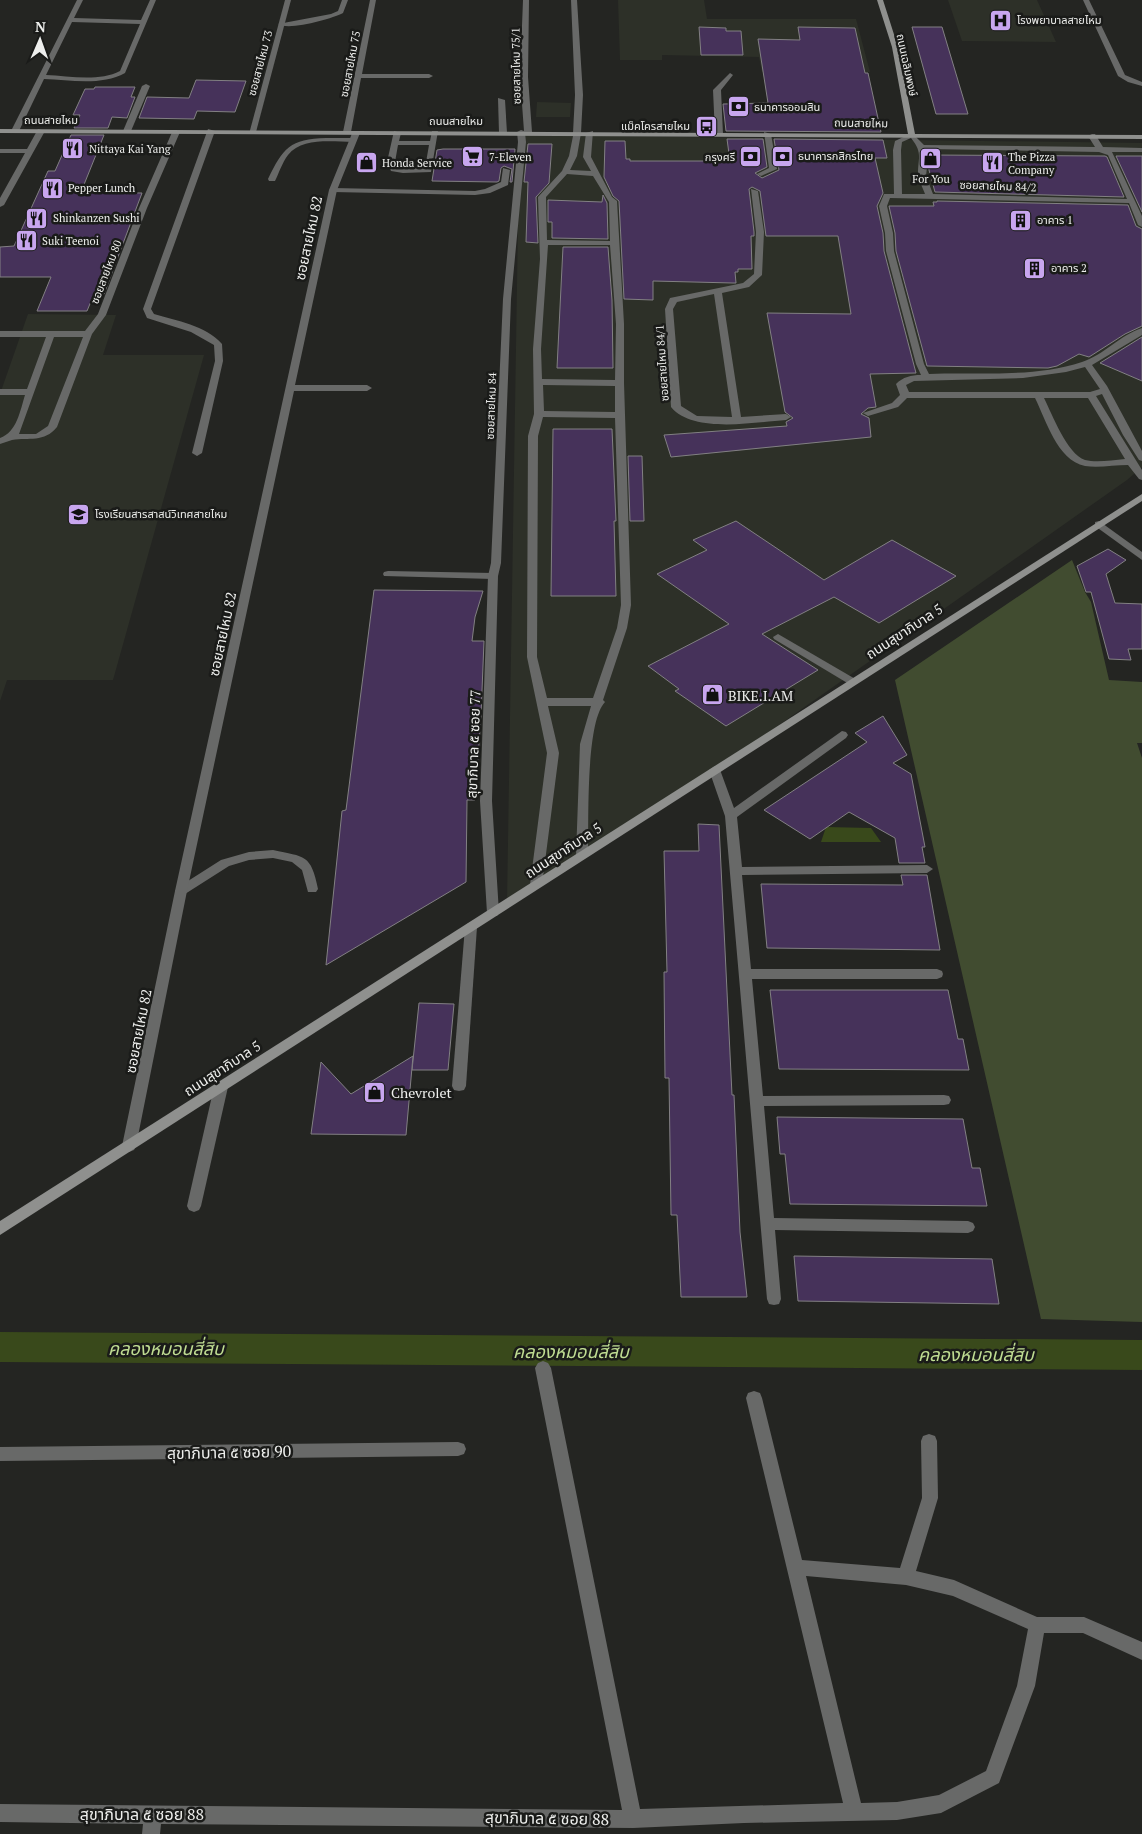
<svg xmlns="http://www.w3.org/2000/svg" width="1142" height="1834" font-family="'PT Serif','Noto Sans Thai',serif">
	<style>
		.built { fill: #2d3028 }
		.green { fill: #414c30 }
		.water { fill: #39491b }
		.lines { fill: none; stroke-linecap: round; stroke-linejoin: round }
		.canal { fill: #39491b; fill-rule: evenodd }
		.building { fill: #46325a; stroke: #828083 }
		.service { fill: #686968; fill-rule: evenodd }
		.minor { fill: #686968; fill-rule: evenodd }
		.secondary { fill: #8f908e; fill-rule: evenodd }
		.labels { text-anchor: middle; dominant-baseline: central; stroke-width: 5; stroke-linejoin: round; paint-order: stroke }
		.far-poi-label { font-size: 11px; fill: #eeefed; stroke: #1a1b19; text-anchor: start }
		.far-street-label { font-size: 11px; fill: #eeefed; stroke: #1a1b19 }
		.street-label { font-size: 14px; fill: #eeefed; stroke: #1a1b19 }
		.poi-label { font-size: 14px; fill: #eeefed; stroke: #1a1b19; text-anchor: start }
		.near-street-label { font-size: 16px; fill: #eeefed; stroke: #1a1b19 }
		.near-water-label { font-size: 18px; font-style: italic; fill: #bfdc92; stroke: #1a1b19 }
	</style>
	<rect width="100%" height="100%" fill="#242522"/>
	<g class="built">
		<polygon points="618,0 704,0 707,19 856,19 870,72 762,72 759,57 662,55 662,60 620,60"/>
		<polygon points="948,0 1037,0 1056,42 962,41"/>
		<polygon points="537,102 571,103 570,117 536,117"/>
		<polygon points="524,135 1142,143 1142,467 1127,480 715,770 507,903 518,224"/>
		<polygon points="28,314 116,315 103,355 204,355 113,680 7,680 0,701 0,394"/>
	</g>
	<polygon class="green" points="1072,560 1085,592 1091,602 1109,680 1142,682 1142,743 1137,743 1142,758 1142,1322 1041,1319 895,680"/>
	<polygon class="water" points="826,827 871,828 881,842 821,842"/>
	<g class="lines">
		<polygon class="canal" points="0,1332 1142,1340 1142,1370 0,1362"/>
	</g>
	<g class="building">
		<polygon points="699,27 726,28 726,31 741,31 743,55 701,55"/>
		<polygon points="798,27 855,28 865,73 868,73 881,132 726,131 723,104 768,103 758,39 800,40"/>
		<polygon points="912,27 942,27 968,114 936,114"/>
		<polygon points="196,80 246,81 235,112 197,111 194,119 139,118 147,97 189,98"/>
		<polygon points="95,87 135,87 131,97 135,97 127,118 112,117 108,128 74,128 80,115 73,115 85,89 94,89"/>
		<polygon points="71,135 104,135 81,192 142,193 104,294 94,294 87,311 37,311 51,277 0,277 0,247 14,246 48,171 55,171"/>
		<polygon points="727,139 763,139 767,167 755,173 762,178 779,170 774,139 883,140 887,158 875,158 883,193 877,206 883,233 884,251 916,373 870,374 876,407 868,408 861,414 869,418 871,437 671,457 664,435 787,426 786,422 793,418 785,412 767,313 851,314 838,236 766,236 760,191 752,187 749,189 754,232 754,236 751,236 752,269 738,269 738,272 735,272 736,283 733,283 653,281 653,300 624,299 619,201 613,196 604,177 605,141 625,141 626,159 630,159 630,161 730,161"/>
		<polygon points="528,144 552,144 549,183 536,197 538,243 526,242 528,182 524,182"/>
		<polygon points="443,149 515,149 512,182 510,182 512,169 504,166 501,168 499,181 497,182 432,181 437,150"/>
		<polygon points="929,155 1105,156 1107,157 1124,197 935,192 929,170"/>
		<polygon points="1116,156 1142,156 1142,212"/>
		<polygon points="603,195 607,203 608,239 552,238 552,222 548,222 548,200 602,202"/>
		<polygon points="937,201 1128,205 1136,226 1142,229 1142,326 1125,334 1089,357 1079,354 1057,366 1048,368 927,366 896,251 895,233 889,206 934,206 933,202 937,202"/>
		<polygon points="563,247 608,247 612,300 613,368 557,368"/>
		<polygon points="1142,337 1142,381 1100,363"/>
		<polygon points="553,429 612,429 616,521 614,521 616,596 551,596"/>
		<polygon points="628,456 642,456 644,521 630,521"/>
		<polygon points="736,521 824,580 892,540 956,576 879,623 834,597 762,634 818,670 726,726 675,691 679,689 648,666 729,624 657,574 707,550 693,540"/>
		<polygon points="1108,549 1126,560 1106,574 1115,603 1142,604 1142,649 1128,649 1131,660 1109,659 1091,592 1086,592 1077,566"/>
		<polygon points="374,590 483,591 475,617 472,641 484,641 481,715 475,800 467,800 466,882 326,965 342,811 346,810"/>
		<polygon points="883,716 907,755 893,763 911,774 925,847 922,847 925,863 899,863 895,838 849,812 810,839 764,810 867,742 855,733"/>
		<polygon points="698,824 719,825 732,1095 734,1095 740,1232 747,1297 681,1297 677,1215 671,1215 669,1078 665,1078 664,972 667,972 664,851 699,851"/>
		<polygon points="901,875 927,875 940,950 767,948 761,884 903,885"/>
		<polygon points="770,990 948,990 958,1039 963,1039 969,1070 779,1069"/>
		<polygon points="419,1003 454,1004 448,1070 412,1070"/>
		<polygon points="413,1056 406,1135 311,1134 321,1062 351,1094"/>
		<polygon points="777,1117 963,1119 972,1168 980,1168 987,1206 790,1204 785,1154 780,1154"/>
		<polygon points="794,1256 992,1259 999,1304 798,1301"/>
	</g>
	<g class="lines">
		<g class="service">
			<path d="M342,0H348L343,13C331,19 289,31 278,24L331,14L338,11Z"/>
			<polygon points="730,73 733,75 721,90 723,134 719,136 715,134 713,90"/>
			<polygon points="498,98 505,100 507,133 503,135 499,133"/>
			<polygon points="38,129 45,131 4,205 0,207 0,198 25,153 0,153 0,149 27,149"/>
			<path d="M208,129L215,131L151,309L154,314C177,321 205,325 222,344L223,361L202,453L197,456L192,453L215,361L214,345L191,332L147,318L143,309Z"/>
			<path d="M173,130L180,132L147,208L106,315L92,334L57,427C44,443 29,437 12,440C8,441 4,443 0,444V438C17,432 20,411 25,395H0V389H27L46,337H0V331H85L98,314L139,208ZM54,337H83L48,426L36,434H19Z"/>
			<path d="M394,131L401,133L399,141H430L432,131H438L431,172L403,173L391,171L387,162ZM398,145H429L425,168L397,167L395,162Z"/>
			<path d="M574,131L581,133L577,156L570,170L591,171L583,157L586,133L593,131L591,157L612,197L617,201L624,324V383L631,605L627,628L603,700L605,702C585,723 589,825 588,856L582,860L576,856L580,744L591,706H548L559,753L542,885L536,889L530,885L547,753L527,657L528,436L534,414L533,349L540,259L538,197L562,171L569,156ZM567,174L593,176L609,202L610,241L547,240L546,197ZM548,245H610L616,324L615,380L542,379L541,349ZM543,385L615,386V412L544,411ZM543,417L615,418L621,605L617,628L593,698H547L537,657L538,436Z"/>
			<polygon points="764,132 771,134 777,169 761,176 757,174 769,168"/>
			<path d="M912,133L924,145L1095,147L1088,136L1092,134H1095L1103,147L1142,148V152H1112L1142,216V227L1138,225L1129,203L890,198L887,206L893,233L894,251L924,364L929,374C980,372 1033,378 1082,362C1104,355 1120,335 1142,328V335L1092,365L1107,386L1142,451V461L1139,460L1123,435L1102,394L1096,396L1142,470V480L1139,479L1128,465C1114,465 1099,468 1085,466C1057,460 1046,420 1035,398H907L898,407L868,416L863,413L892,403L900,395L896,384C903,377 911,375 921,375L916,364L886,251L885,233L879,206L884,194H894L893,150L895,141ZM911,138C923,153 918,157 918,174C918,180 923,188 925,194H902L901,150L902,142ZM926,149L1099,152L1108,155L1127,199L933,194L926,176L928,158ZM1085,367L1100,389L1090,392H909L906,385L914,381L1023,378L1066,372ZM1044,398H1088L1125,459C1112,460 1097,463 1085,460C1067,454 1052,414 1044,398Z"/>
			<path d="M326,138H353L357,140L353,142C333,142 302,137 288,155C282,163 279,173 275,181H269L268,179C283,148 290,139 326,138Z"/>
			<polygon points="503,168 510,170 508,185 490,193 475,195 333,192 329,190 333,188 475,191 485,189 501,182"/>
			<path d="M751,189L758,191L764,232L762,275L749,287L722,293L741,417L786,414L791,417L786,420C755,422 693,434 671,407L665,309L670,298L743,283L754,274L756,232ZM714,294L732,417L697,416L681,406L673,309L677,302Z"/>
			<polygon points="1099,521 1142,552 1142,560 1095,526 1095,522"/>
			<polygon points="388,571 493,573 498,576 493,579 384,576 383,574 384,572"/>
			<polygon points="778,634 857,680 858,682 853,685 849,684 774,639 773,637"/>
			<path d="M273,850C305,857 311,854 318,889L316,892H308L302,870L292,862L273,858L249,860L229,866L185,894H177L175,891L177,888L221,860L249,852Z"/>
			<polygon points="471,922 475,924 477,927 466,1086 464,1090 459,1091 454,1090 452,1086 465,927 467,924"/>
		</g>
		<g class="minor">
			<path d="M77,0H83L74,18L141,20L150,0H156L125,73C102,86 70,80 44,79L19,131L12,133L11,131ZM72,22L140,24L120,71C99,82 69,76 46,75Z"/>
			<polygon points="285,0 291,0 256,132 249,134"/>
			<polygon points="370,0 376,0 362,74 429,74 433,76 429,78 361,78 351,132 347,134 343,132"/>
			<polygon points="523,0 529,0 528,77 532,132 528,134 525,133 526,142 511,299 501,563 498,576 492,801 499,913 497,916 489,916 487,913 480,801 488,576 491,563 503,299 518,142 517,132 521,130 524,131 520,77"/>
			<polygon points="571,0 577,0 583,95 581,133 577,135 573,133 575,95"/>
			<polygon points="1083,0 1089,0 1125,75 1142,82 1142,86 1128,82 1118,76"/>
			<polygon points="146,84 150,86 131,131 124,133 123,131 142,86"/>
			<polygon points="353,131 360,133 337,190 295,385 367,385 372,388 367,391 294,391 187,891 136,1146 134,1150 129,1152 124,1150 122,1146 175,891 329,190"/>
			<polygon points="842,731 846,732 848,735 846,738 737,817 742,867 927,865 933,869 927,873 742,875 751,969 937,969 942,971 943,974 942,977 937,979 752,979 763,1096 944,1095 949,1096 951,1100 949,1104 944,1105 764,1106 774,1218 968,1221 973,1223 975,1227 973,1231 968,1233 775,1230 781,1299 779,1304 774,1305 769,1304 767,1299 725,816 709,770 715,766 719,767 734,808"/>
			<polygon points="221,1082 226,1083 228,1087 201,1206 199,1210 194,1212 189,1210 187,1206 214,1087 216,1083"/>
			<path d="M543,1361L548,1363L551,1368L640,1809L843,1803L746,1398L748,1393L754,1391L760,1393L762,1398L802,1560L900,1568L922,1498L921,1441L923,1436L929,1434L935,1436L937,1441L938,1498L916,1571L954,1580L1037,1617H1084L1142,1642V1660L1083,1633H1044L1035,1686L999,1783L941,1813L897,1820L744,1823L633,1828L161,1824L160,1834H142L143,1824L0,1822V1804L622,1810L535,1368L538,1363ZM806,1576L906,1585L953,1596L1028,1629L1017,1686L986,1771L939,1795L897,1802L861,1803Z"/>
			<polygon points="458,1442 464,1444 466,1449 464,1454 458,1456 0,1461 0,1447"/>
		</g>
		<g class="secondary">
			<polygon points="877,0 883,0 898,47 915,134 1142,135 1142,139 0,133 0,129 908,134 892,47"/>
			<polygon points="1142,494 1142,501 0,1235 0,1221"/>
		</g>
	</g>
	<defs>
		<symbol id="hospital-square" viewBox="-11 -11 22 22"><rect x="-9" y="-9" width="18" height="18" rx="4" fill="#c8a6ef" stroke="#1a1b19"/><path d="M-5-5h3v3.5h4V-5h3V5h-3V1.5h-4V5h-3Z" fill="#111"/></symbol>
		<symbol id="bank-square" viewBox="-11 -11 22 22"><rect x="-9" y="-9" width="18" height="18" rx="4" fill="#c8a6ef" stroke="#1a1b19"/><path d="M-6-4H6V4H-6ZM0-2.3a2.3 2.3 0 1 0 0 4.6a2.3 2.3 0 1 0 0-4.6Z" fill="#111"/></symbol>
		<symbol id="bus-square" viewBox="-11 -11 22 22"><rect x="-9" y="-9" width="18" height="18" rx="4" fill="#c8a6ef" stroke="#1a1b19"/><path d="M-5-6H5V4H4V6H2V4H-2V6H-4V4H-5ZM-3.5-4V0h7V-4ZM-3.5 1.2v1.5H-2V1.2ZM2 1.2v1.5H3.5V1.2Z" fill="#111"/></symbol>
		<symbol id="restaurant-square" viewBox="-11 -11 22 22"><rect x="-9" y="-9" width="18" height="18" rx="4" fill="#c8a6ef" stroke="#1a1b19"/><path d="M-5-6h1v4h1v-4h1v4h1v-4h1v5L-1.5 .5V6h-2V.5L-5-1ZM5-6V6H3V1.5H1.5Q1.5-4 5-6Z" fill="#111"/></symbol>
		<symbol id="supermarket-square" viewBox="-11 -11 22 22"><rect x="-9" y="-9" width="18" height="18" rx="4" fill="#c8a6ef" stroke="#1a1b19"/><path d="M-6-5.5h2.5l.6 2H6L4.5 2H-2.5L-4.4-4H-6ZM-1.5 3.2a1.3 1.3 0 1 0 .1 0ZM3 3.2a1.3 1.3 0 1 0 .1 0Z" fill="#111"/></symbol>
		<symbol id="shop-square" viewBox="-11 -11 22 22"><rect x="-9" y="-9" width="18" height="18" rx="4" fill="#c8a6ef" stroke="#1a1b19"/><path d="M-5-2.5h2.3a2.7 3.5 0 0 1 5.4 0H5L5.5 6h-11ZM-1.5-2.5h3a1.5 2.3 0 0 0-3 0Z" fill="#111"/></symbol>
		<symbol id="building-square" viewBox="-11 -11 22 22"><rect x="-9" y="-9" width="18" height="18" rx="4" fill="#c8a6ef" stroke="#1a1b19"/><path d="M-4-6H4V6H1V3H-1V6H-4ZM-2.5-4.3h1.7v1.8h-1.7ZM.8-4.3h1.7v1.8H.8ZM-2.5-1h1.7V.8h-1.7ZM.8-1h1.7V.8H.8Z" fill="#111"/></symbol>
		<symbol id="school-square" viewBox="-11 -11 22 22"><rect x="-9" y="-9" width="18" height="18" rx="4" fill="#c8a6ef" stroke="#1a1b19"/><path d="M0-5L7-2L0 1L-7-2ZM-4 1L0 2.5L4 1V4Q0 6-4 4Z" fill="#111"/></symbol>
	</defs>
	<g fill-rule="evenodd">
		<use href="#hospital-square" x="988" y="8" width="25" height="25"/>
		<use href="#bank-square" x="726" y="94" width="25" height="25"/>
		<use href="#bus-square" x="694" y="114" width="25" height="25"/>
		<use href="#restaurant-square" x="60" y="136" width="25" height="25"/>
		<use href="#bank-square" x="770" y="144" width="25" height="25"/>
		<use href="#supermarket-square" x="460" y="144" width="25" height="25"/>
		<use href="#bank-square" x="738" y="144" width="25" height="25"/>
		<use href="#shop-square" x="918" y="146" width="25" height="25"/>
		<use href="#shop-square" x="354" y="150" width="25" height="25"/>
		<use href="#restaurant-square" x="980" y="150" width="25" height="25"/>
		<use href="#restaurant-square" x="40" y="176" width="25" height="25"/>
		<use href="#restaurant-square" x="24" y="206" width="25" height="25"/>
		<use href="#building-square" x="1008" y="208" width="25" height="25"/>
		<use href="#restaurant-square" x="14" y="228" width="25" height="25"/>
		<use href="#building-square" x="1022" y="256" width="25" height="25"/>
		<use href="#school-square" x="66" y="502" width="25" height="25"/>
		<use href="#shop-square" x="700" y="682" width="25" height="25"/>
		<use href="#shop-square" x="362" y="1080" width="25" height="25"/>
	</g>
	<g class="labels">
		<g class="far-poi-label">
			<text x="1017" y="20">โรงพยาบาลสายไหม</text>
			<text x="754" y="107">ธนาคารออมสิน</text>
			<text x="690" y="126" text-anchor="end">แม็คโครสายไหม</text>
			<text x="89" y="149">Nittaya Kai Yang</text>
			<text x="798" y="156">ธนาคารกสิกรไทย</text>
			<text x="489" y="157">7-Eleven</text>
			<text x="735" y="157" text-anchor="end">กรุงศรี</text>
			<text x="1008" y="157">The Pizza<tspan x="1008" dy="13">Company</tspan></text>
			<text x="382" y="163">Honda Service</text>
			<text x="931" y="179" text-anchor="middle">For You</text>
			<text x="68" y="188">Pepper Lunch</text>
			<text x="53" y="218">Shinkanzen Sushi</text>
			<text x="1037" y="220">อาคาร 1</text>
			<text x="42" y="241">Suki Teenoi</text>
			<text x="1051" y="268">อาคาร 2</text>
			<text x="95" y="514">โรงเรียนสารสาสน์วิเทศสายไหม</text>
		</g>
		<g class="far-street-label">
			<text transform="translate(260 63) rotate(-75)">ซอยสายไหม 73</text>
			<text transform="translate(350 64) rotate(-79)">ซอยสายไหม 75</text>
			<text transform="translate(907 65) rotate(78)">ถนนเฉลิมพงษ์</text>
			<text transform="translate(516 66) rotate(-91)">ซอยสายไหม 75/1</text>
			<text x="51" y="120">ถนนสายไหม</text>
			<text x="456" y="121">ถนนสายไหม</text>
			<text transform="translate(861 123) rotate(1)">ถนนสายไหม</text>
			<text transform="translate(998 186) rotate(2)">ซอยสายไหม 84/2</text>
			<text transform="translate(106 272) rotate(-69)">ซอยสายไหม 80</text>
			<text transform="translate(662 363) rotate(-94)">ซอยสายไหม 84/1</text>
			<text transform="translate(491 406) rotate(-88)">ซอยสายไหม 84</text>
		</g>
		<g class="street-label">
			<text transform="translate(308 238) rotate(-78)">ซอยสายไหม 82</text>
			<text transform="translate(904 631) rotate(-33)">ถนนสุขาภิบาล 5</text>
			<text transform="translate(222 634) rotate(-78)">ซอยสายไหม 82</text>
			<text transform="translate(473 744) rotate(-88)">สุขาภิบาล ๕ ซอย 77</text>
			<text transform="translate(563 850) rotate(-33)">ถนนสุขาภิบาล 5</text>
			<text transform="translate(138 1031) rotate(-79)">ซอยสายไหม 82</text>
			<text transform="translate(222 1068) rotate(-33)">ถนนสุขาภิบาล 5</text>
		</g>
		<g class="poi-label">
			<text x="728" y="695">BIKE.I.AM</text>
			<text x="391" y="1092">Chevrolet</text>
		</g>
		<g class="near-street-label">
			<text transform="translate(229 1452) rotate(-1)">สุขาภิบาล ๕ ซอย 90</text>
			<text x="142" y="1814">สุขาภิบาล ๕ ซอย 88</text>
			<text transform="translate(547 1818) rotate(1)">สุขาภิบาล ๕ ซอย 88</text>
		</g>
		<g class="near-water-label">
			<text x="166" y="1348">คลองหมอนสี่สิบ</text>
			<text x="571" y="1351">คลองหมอนสี่สิบ</text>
			<text x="976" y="1354">คลองหมอนสี่สิบ</text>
		</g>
	</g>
	<g transform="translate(40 40) rotate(2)" stroke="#1a1b19" stroke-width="4" paint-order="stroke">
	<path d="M0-4L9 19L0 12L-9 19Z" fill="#eeefed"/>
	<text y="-8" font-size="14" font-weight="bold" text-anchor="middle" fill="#eeefed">N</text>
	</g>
</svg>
